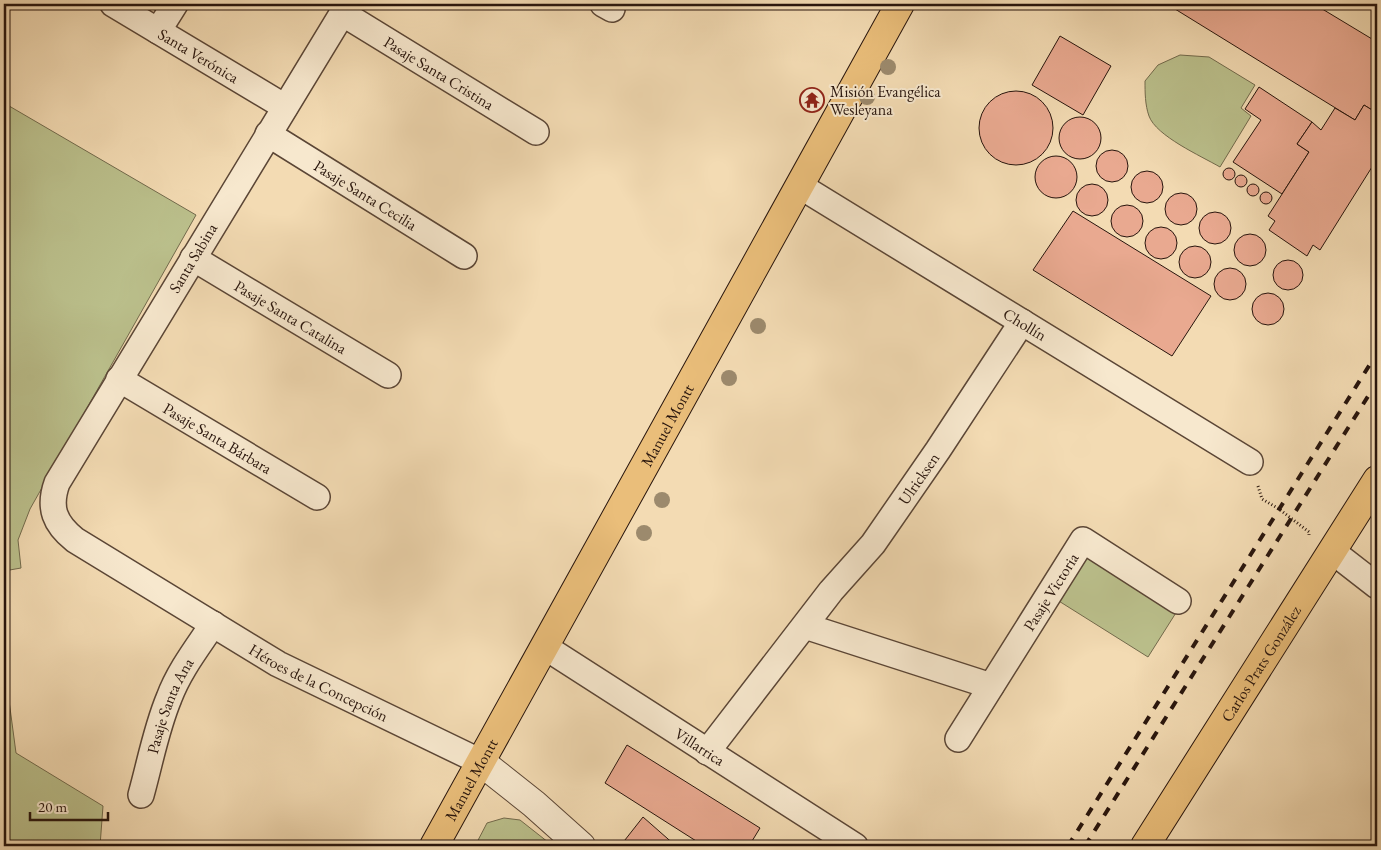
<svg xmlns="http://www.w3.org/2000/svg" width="1381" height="850" font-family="'EB Garamond',serif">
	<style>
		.green { fill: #bbc08c; stroke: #726a4c }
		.building { fill: #e9a990; stroke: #28150d }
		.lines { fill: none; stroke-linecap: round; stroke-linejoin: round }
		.minor-casing { stroke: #5b4636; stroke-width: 28 }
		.tertiary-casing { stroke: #5b4636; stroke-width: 30 }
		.primary-casing { stroke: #28150d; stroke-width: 30 }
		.path { stroke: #28150d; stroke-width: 3; stroke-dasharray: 1 2.5; stroke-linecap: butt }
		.minor { stroke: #f7e8ce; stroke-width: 25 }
		.tertiary { stroke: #f7e8ce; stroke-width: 28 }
		.primary { stroke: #eabe7a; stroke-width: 28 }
		.rail { stroke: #28150d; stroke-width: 4; stroke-dasharray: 9 9; stroke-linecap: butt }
		.tree { fill: #9c8a6d }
		.labels { text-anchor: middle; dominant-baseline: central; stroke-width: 4; stroke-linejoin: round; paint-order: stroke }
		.street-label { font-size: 16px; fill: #28150d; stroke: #f7e8ce }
		.poi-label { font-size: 16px; fill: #28150d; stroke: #f7e8ce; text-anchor: start }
	</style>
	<rect width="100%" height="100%" fill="#f3dbb3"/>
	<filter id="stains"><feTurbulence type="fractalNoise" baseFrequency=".004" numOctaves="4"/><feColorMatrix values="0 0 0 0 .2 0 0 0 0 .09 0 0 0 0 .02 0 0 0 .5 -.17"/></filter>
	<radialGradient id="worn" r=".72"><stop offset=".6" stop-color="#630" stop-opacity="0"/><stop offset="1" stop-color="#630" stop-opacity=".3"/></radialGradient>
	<g class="green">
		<path d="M1180,55L1209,57L1255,85L1241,108L1251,116L1220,167C1201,156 1156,136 1149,116C1145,105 1145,92 1145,81L1158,65Z"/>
		<polygon points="4,103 196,215 30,509 18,540 21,568 4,571"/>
		<polygon points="1085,549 1179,608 1148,657 1054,598"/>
		<polygon points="4,663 16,753 103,806 100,846 4,846"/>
		<polygon points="504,818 520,820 553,846 475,846 487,823"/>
	</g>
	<g class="building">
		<polygon points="1178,4 1314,4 1377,42 1377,113 1364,105 1355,120 1175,9"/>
		<polygon points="1060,36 1111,66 1083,115 1032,85"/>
		<polygon points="1259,87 1312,122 1297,144 1309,152 1282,194 1233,162 1261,120 1245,109"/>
		<circle cx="1016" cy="128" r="37"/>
		<polygon points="1364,105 1377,113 1377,159 1320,250 1313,245 1307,256 1269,230 1275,221 1268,216 1309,152 1297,144 1312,122 1321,130 1335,108 1355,120"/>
		<circle cx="1080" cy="138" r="21"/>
		<circle cx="1112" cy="166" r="16"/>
		<circle cx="1056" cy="177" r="21"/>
		<circle cx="1229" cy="174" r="6"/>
		<circle cx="1147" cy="187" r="16"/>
		<circle cx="1241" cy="181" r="6"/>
		<circle cx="1253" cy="190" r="6"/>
		<circle cx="1092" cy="200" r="16"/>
		<circle cx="1266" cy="198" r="6"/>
		<circle cx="1181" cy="209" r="16"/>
		<circle cx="1127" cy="221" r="16"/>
		<polygon points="1073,211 1211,296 1172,356 1033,270"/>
		<circle cx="1215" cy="228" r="16"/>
		<circle cx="1161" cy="243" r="16"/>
		<circle cx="1250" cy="250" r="16"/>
		<circle cx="1195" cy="262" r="16"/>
		<circle cx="1288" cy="275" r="15"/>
		<circle cx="1230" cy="284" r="16"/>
		<circle cx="1268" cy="309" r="16"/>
		<polygon points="627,745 760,828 749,846 704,846 605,783"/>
		<polygon points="643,817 676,846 623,846 621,845"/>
	</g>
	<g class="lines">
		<defs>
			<g id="minor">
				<path id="s1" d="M113,4L285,107"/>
				<path id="s2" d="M348,4L57,483C48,508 55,524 75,540L278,664L481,762"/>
				<polyline points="603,4 612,9"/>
				<path id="s3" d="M342,13L536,132"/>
				<polyline points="158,31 175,4"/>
				<path id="s4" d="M268,134L464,256"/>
				<path id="s5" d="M800,186L1250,462"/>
				<path id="s6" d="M193,258L388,375"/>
				<path id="s7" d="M119,379L317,497"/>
				<polyline points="1332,551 1377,586"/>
				<polyline points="805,626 991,686"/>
				<path id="s8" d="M545,647L855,846"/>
				<path id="s9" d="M958,739L1083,540L1178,601"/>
				<path id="s10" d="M707,752L831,591L873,544L938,450L1022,322"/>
				<path id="s11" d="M141,795C150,763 156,729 169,698C179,671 197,648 213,624"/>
			</g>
			<polyline id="tertiary" points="481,762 534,804 581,846"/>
			<g id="primary">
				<path id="s12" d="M434,846L900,4"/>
				<path id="s13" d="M1145,846L1377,480"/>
			</g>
		</defs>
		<use href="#minor" class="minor-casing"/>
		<use href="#tertiary" class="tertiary-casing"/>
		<use href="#primary" class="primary-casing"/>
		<polyline class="path" points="1258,486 1262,499 1279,509 1309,532 1309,535"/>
		<use href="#minor" class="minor"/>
		<use href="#tertiary" class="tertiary"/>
		<use href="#primary" class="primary"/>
		<g class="rail">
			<polyline points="1068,846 1377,353"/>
			<polyline points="1085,846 1377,382"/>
		</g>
	</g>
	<g class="tree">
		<circle cx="888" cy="67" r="8"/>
		<circle cx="867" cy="97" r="8"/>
		<circle cx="758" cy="326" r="8"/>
		<circle cx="729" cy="378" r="8"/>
		<circle cx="662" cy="500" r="8"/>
		<circle cx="644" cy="533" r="8"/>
	</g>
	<defs>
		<symbol id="temple-ring" viewBox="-11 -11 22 22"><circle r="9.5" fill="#f7e8ce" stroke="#8f2418" stroke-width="1.5"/><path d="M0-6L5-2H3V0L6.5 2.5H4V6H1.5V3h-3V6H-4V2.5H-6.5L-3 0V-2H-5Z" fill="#8f2418"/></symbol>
	</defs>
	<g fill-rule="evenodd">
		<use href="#temple-ring" x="798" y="86" width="28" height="28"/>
	</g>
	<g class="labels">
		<g class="street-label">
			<text stroke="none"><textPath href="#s1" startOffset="100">Santa Verónica</textPath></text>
			<text stroke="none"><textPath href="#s3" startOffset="114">Pasaje Santa Cristina</textPath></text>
			<text stroke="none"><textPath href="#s4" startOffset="115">Pasaje Santa Cecilia</textPath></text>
			<text transform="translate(193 258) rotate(-59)">Santa Sabina</text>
			<text stroke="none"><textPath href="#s6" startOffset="114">Pasaje Santa Catalina</textPath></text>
			<text stroke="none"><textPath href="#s5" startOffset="264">Chollín</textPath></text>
			<text stroke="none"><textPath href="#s12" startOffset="481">Manuel Montt</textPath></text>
			<text stroke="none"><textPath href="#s7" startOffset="115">Pasaje Santa Bárbara</textPath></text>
			<text stroke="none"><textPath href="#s10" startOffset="346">Ulricksen</textPath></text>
			<text stroke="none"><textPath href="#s9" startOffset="174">Pasaje Victoria</textPath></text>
			<text stroke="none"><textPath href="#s13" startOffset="216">Carlos Prats González</textPath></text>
			<text stroke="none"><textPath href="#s2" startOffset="908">Héroes de la Concepción</textPath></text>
			<text stroke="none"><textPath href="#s11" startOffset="94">Pasaje Santa Ana</textPath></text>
			<text stroke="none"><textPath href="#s8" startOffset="184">Villarrica</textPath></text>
			<text stroke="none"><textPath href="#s12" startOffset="76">Manuel Montt</textPath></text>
		</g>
		<g class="poi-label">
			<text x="830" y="91">Misión Evangélica<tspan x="830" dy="18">Wesleyana</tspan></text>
		</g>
	</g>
	<rect width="1381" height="850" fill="none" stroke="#f3dbb3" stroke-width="20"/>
	<rect x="5" y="5" width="1371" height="840" fill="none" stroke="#28150d" stroke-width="2.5"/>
	<rect x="10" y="10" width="1361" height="830" fill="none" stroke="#28150d"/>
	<path d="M30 812v8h78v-8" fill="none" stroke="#28150d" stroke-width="2.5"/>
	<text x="38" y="812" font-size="15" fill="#28150d" stroke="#f7e8ce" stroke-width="4" paint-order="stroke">20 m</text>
	<rect width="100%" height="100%" filter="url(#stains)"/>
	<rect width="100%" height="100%" fill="url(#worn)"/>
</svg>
